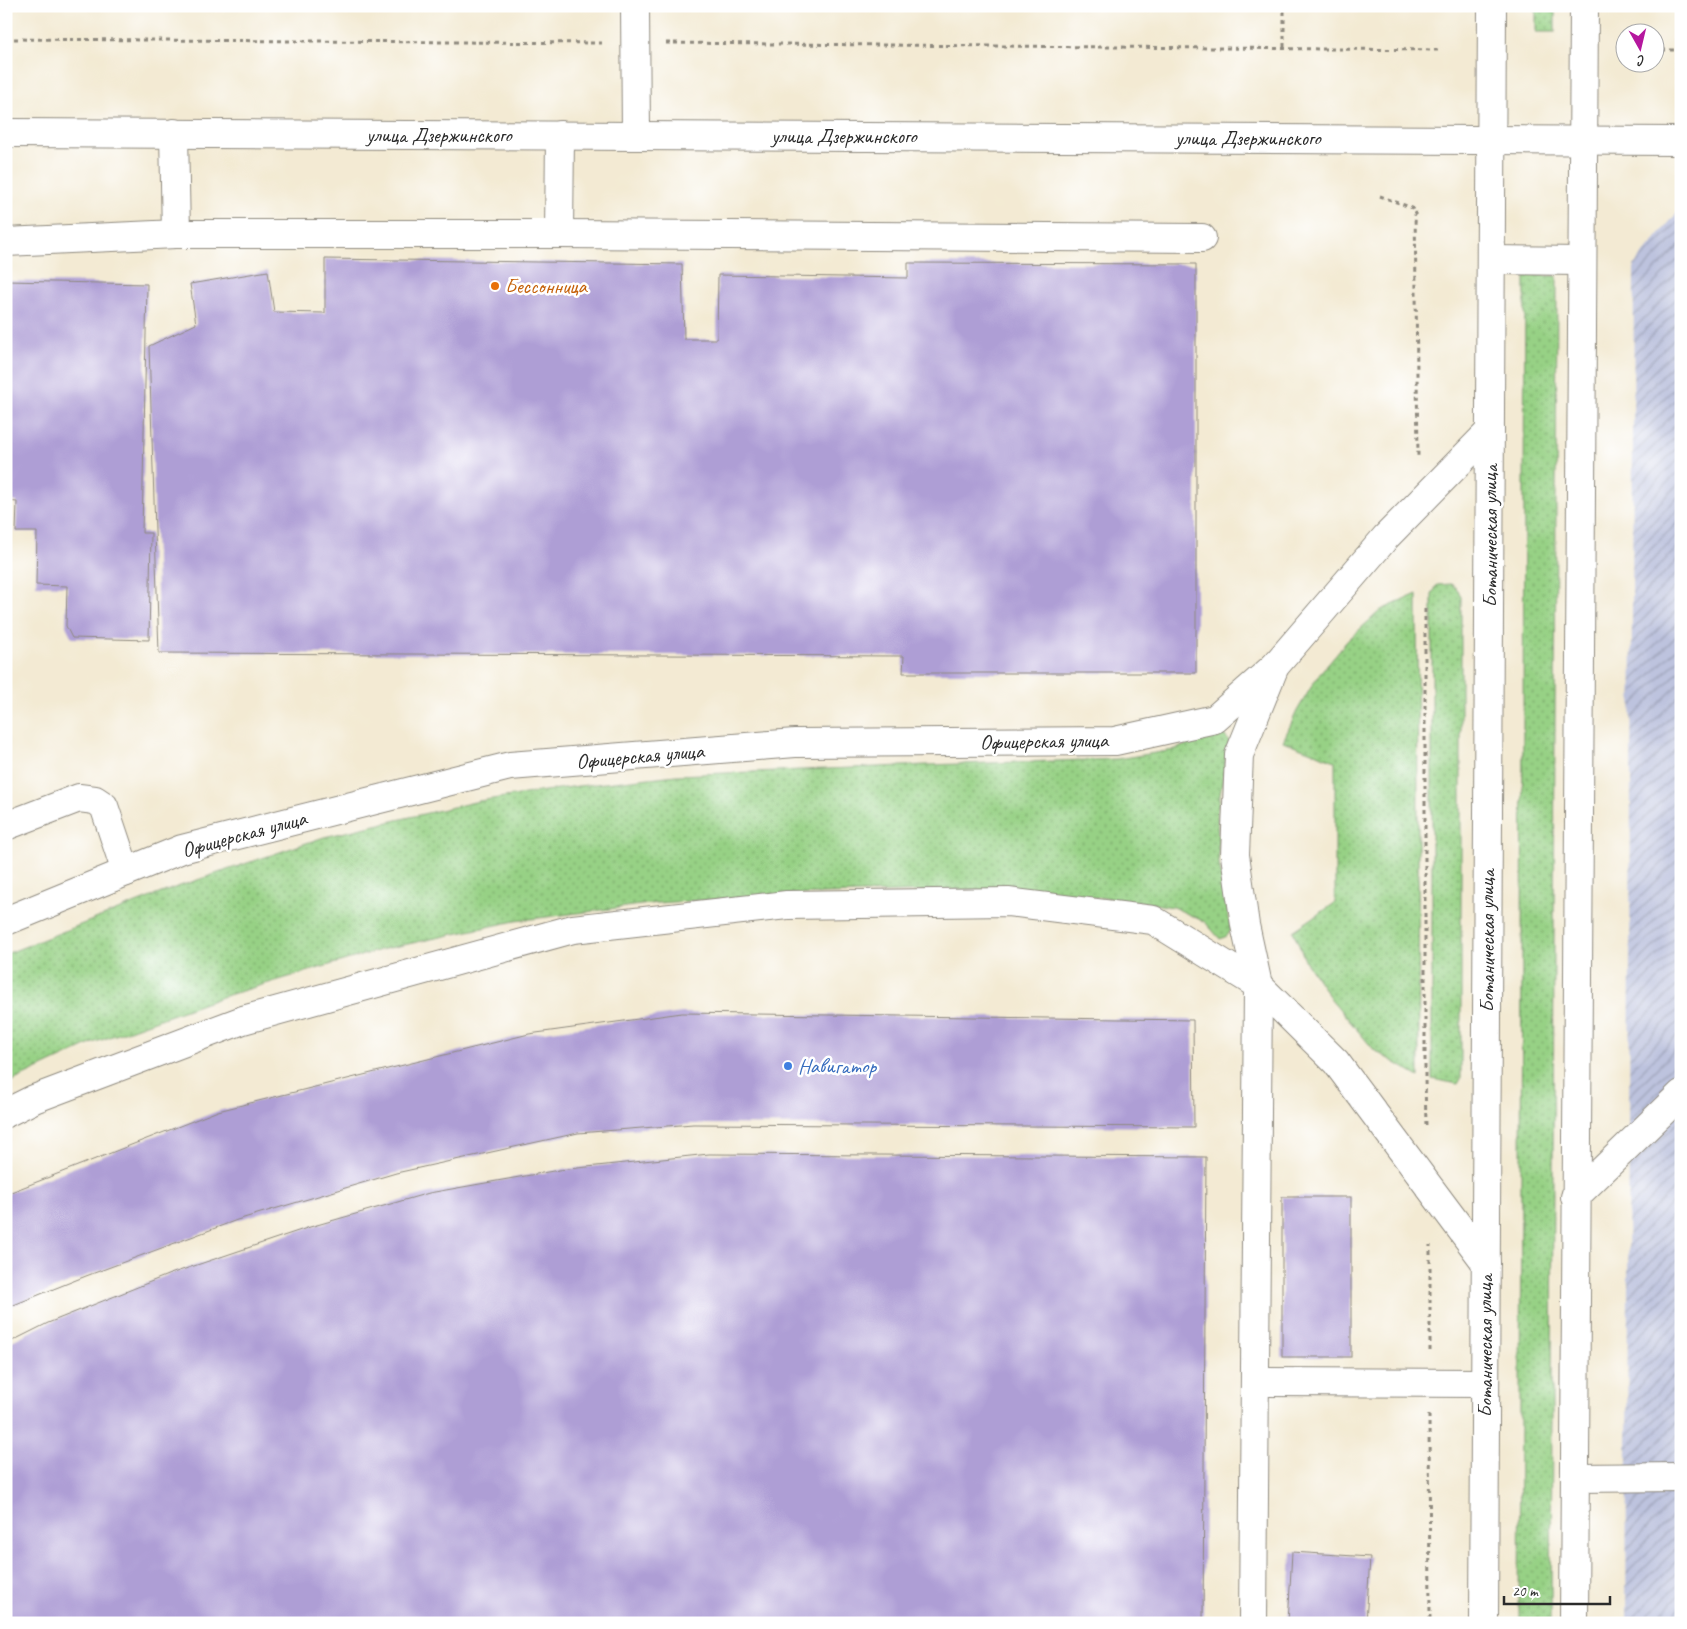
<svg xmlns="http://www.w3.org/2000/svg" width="1687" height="1629" font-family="Caveat,sans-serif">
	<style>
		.industrial { fill: url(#industrial-furrows) }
		.grass { fill: url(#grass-dots); stroke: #617e58 }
		.building { fill: #ae9ed5 }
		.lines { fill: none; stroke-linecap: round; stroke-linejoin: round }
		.minor-casing { stroke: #8f8a7f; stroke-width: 30 }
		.major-casing { stroke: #8f8a7f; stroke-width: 30 }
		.path { stroke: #8f8a7f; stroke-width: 3; stroke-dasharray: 4 4; stroke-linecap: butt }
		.minor { stroke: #fff; stroke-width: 28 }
		.major { stroke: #fff; stroke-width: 28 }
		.food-dot { fill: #e8710a; stroke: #fff; stroke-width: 2 }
		.shop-dot { fill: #3f7fe0; stroke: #fff; stroke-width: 2 }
		.labels { text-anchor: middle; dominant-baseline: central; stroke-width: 5; stroke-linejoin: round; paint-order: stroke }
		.street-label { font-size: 21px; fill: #2b2b2b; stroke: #fff }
		.food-label { font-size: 21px; fill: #c56008; stroke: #fff; text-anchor: start }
		.shop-label { font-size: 21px; fill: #366cbe; stroke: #fff; text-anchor: start }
	</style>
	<defs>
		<pattern id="industrial-furrows" width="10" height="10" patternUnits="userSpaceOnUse" patternTransform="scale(1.25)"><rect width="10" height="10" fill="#bdc3de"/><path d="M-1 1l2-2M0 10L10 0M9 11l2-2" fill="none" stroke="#9a9fb4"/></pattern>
		<pattern id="grass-dots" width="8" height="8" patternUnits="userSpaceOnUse" patternTransform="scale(1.25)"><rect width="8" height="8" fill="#97d185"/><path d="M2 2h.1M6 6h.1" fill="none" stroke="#7baa6d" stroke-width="1.8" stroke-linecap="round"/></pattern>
	</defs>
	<rect width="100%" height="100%" fill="#fff"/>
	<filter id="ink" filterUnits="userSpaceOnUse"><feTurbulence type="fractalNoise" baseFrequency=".02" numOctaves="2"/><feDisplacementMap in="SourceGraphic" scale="10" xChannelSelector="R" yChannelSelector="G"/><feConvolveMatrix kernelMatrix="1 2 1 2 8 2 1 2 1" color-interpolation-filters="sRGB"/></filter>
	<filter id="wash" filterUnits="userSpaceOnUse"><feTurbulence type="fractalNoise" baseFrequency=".0096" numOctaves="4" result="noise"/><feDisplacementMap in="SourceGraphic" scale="20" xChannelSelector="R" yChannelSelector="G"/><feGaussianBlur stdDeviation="1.12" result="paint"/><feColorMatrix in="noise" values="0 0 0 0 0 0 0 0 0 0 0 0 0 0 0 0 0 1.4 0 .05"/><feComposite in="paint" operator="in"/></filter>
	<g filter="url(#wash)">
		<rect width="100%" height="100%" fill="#f3ead3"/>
		<polygon class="industrial" points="1681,208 1681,1623 1626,1623 1634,265"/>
		<g class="grass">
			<rect x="1536" y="6" width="19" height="26"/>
			<polygon points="1525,275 1557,276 1551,1623 1519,1623"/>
			<polygon points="1451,584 1458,590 1461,597 1461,1079 1458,1084 1432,1079 1432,595 1437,585"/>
			<polygon points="1417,594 1419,1077 1375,1051 1331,999 1306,962 1293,931 1335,903 1335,761 1283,741 1297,711 1319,674 1347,641 1381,610"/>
			<polygon points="1213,733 1224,735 1229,741 1217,813 1219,863 1231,930 1227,936 1220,939 1205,922 1173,907 1122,899 970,890 789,895 657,903 515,921 380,950 225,996 93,1043 6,1084 6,954 174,888 324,837 479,801 578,786 676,775 927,765 1117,759 1174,750"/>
		</g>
		<g id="blocks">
			<g class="building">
				<polygon points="325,259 682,264 684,339 717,339 718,275 908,278 908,263 1196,264 1196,673 903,673 904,656 159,653 149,346 196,324 190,284 268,271 274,312 325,313"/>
				<polygon points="6,281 147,284 142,533 151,533 149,640 72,638 66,626 67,586 36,585 37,532 16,532 17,502 6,501"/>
				<polygon points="682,1013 1193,1020 1194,1127 693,1124 578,1133 396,1173 237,1220 86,1276 6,1308 6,1194 218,1111 529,1034"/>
				<polygon points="709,1154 1206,1157 1203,1623 6,1623 6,1344 48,1323 170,1274 310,1227 429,1193 559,1170"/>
				<rect x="1282" y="1197" width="69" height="160"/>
				<polygon points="1292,1552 1370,1557 1366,1623 1288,1623"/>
			</g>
		</g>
	</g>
	<g filter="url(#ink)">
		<use href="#blocks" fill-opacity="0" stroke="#8f8a7f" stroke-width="1"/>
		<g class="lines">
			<defs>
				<g id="minor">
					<polyline points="635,6 636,135"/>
					<polyline points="174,133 176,234"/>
					<polyline points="559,234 560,135"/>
					<polyline points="6,242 176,234 559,234 1202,238"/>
					<polyline points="6,826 79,798 95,800 104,806 126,872"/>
					<polyline points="1575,1197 1681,1094"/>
					<polyline points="1256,1382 1485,1383"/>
					<polyline points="1575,1478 1681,1477"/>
					<polyline points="1253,1623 1258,985"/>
				</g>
				<g id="major">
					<polyline points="6,133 1681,141"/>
					<polyline points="1491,260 1581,261"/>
					<polyline points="6,921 182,849 510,766 795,743 1115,741 1215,719 1275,666"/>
					<polyline points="1258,985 1245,925 1235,855 1239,755 1275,666 1386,537 1490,431"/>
					<polyline points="6,1113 34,1099 243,1020 573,929 787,905 1008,902 1153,920 1258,985 1336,1062 1486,1263"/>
					<polyline points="1484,1623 1492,6"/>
					<polyline points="1574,1623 1584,6"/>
				</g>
			</defs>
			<use href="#minor" class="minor-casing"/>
			<use href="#major" class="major-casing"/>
			<g class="path">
				<polyline points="6,39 602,43"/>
				<polyline points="666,43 1440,50"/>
				<polyline points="1284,47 1284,6"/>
				<polyline points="1654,50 1681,50"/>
				<polyline points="1380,196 1415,209 1418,457"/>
				<polyline points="1425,609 1425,1078 1426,1126"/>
				<polyline points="1430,1351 1430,1245"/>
				<polyline points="1429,1415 1430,1623"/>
			</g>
			<use href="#minor" class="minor"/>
			<use href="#major" class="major"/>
		</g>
	</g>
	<circle class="food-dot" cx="495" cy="286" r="5"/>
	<circle class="shop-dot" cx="788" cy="1066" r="5"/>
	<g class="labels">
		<g class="street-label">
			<text x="439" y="135">улица Дзержинского</text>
			<text x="844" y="136">улица Дзержинского</text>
			<text x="1248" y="138">улица Дзержинского</text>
			<text transform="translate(1490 536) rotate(-90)">Ботаническая улица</text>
			<text transform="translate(1044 741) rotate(-1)">Офицерская улица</text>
			<text transform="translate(640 756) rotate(-5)">Офицерская улица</text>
			<text transform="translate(244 834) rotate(-15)">Офицерская улица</text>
			<text transform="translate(1487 941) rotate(-90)">Ботаническая улица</text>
			<text transform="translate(1485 1346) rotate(-90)">Ботаническая улица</text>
		</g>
		<g class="food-label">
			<text x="505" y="286">Бессонница</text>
		</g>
		<g class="shop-label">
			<text x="798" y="1066">Навигатор</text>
		</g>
	</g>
	<rect width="1687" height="1629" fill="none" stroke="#fff" stroke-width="25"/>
	<g transform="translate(1640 48) rotate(172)"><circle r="24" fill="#ffffff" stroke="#aaaaaa"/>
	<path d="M0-4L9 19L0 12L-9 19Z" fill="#b5179e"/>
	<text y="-8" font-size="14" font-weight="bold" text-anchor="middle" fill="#2b2b2b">С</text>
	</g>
	<path d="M1504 1596v8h106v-8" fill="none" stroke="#2b2b2b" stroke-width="2.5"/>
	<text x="1512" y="1596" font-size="15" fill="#2b2b2b" stroke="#ffffff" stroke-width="4" paint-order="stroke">20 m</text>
</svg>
